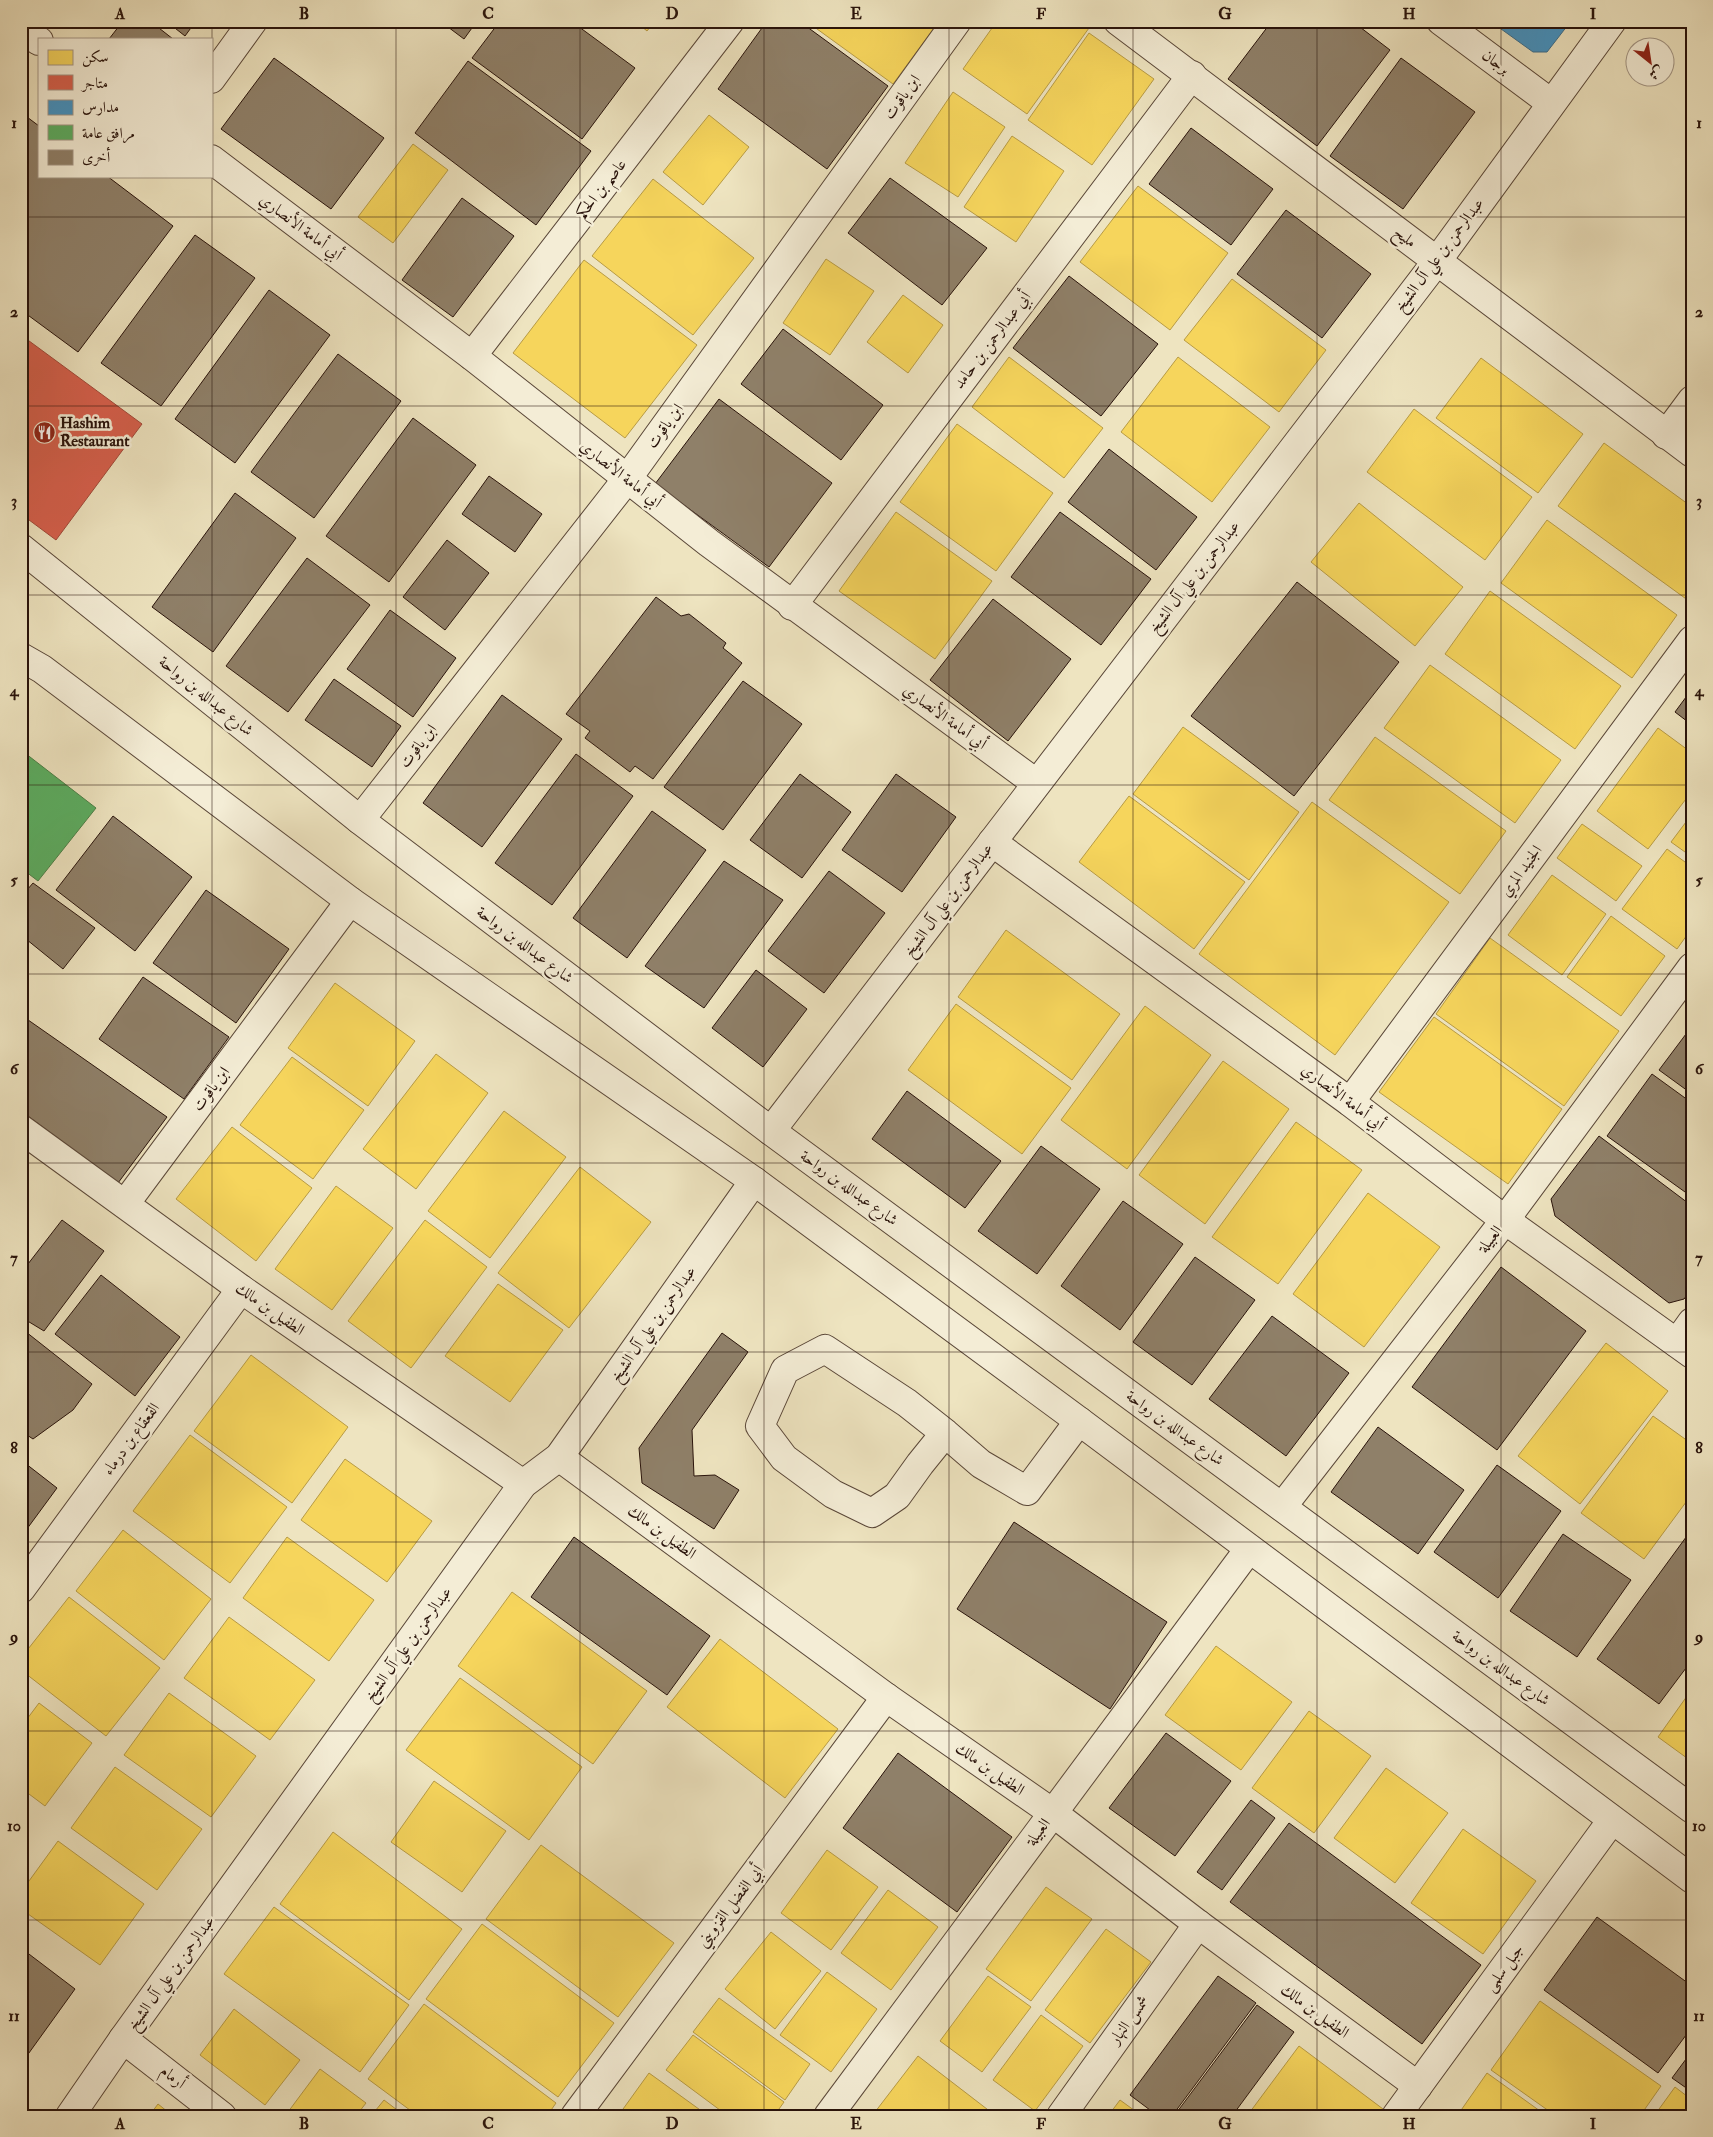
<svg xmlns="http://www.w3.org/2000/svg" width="1713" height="2137" font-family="'IM FELL Double Pica',Amiri,serif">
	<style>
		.homes { fill: #f6d55c; stroke: #b89b44 }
		.shops { fill: #d6604d; stroke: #a24939 }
		.schools { fill: #4393c3; stroke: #3b6d8c }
		.public { fill: #5aae61; stroke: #4b8047 }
		.building { fill: #8f8069; stroke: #29130b }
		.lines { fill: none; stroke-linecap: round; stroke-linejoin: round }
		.minor-casing { stroke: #5a4738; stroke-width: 30 }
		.minor { stroke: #f4edd6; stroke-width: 28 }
		.grid { fill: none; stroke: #29130b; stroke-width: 1; stroke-opacity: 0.55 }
		.labels { text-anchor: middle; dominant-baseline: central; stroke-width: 5; stroke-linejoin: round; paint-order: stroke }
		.street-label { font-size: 16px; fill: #29130b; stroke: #f4edd6 }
		.poi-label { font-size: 16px; font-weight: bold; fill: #29130b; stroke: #f4edd6; text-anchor: start }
		.neatline { fill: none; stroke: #29130b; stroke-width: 2 }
		.grid-label { font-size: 16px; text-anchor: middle; font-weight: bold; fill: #29130b }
	</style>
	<rect width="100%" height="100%" fill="#eee4c0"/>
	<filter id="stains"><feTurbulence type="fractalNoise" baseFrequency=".004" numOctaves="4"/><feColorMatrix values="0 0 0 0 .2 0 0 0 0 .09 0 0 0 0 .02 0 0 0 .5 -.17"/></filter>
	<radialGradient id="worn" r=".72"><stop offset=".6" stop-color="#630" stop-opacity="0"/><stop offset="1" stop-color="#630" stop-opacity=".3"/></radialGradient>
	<g class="homes">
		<polygon points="635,21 655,21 647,31"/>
		<polygon points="806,21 939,21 893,84"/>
		<polygon points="997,21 1079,21 1089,28 1027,114 963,69"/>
		<polygon points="1089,33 1154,79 1092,165 1028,120"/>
		<polygon points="953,92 1005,127 958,197 905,163"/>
		<polygon points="709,115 749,147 703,205 663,172"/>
		<polygon points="1012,136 1064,171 1016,242 964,207"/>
		<polygon points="413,144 448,170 393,243 358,217"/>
		<polygon points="653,179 754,258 693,335 592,256"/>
		<polygon points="1138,186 1228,253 1170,330 1080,262"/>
		<polygon points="826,259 874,291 830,355 783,323"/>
		<polygon points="584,260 697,345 625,438 513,353"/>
		<polygon points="1232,279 1326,350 1279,412 1184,340"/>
		<polygon points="903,295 943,325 908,373 867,342"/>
		<polygon points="1009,357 1103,428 1064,478 972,407"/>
		<polygon points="1178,357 1270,427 1212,502 1121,432"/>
		<polygon points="1481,358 1583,434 1538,493 1436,418"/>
		<polygon points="1414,409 1532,497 1485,560 1367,472"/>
		<polygon points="957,424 1053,493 996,571 900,502"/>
		<polygon points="1604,443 1692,507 1692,597 1689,601 1558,506"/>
		<polygon points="1359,503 1463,587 1415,646 1311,562"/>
		<polygon points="896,512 992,581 935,659 839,591"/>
		<polygon points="1547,520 1677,615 1632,678 1501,583"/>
		<polygon points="1490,591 1621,686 1575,749 1445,654"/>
		<polygon points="1430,665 1561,760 1515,823 1384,728"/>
		<polygon points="1183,727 1299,812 1249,880 1133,794"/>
		<polygon points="1658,728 1692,753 1692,791 1648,849 1597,811"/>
		<polygon points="1375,737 1506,831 1460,894 1329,800"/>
		<polygon points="1129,796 1245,882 1194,949 1079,862"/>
		<polygon points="1312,802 1449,902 1335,1055 1199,954"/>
		<polygon points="1692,814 1692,857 1671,842"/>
		<polygon points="1582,824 1642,866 1616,901 1557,858"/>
		<polygon points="1667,849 1692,867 1692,928 1677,949 1622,909"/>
		<polygon points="1552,875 1606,914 1562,975 1508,935"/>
		<polygon points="1611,916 1665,956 1621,1016 1567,977"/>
		<polygon points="1006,930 1120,1014 1072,1080 958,997"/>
		<polygon points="1490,938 1619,1031 1564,1106 1436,1014"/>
		<polygon points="335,983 415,1041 368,1106 288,1048"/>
		<polygon points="956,1004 1071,1088 1022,1154 908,1070"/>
		<polygon points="1145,1006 1211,1055 1127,1169 1061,1120"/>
		<polygon points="1434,1017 1562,1109 1508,1184 1379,1092"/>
		<polygon points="436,1054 488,1093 416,1189 363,1149"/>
		<polygon points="292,1057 364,1110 313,1179 240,1125"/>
		<polygon points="1223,1061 1289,1109 1205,1224 1139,1175"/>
		<polygon points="504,1111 566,1157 490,1258 428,1211"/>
		<polygon points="1296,1122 1362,1170 1278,1284 1212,1237"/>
		<polygon points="232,1127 312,1188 256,1261 176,1199"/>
		<polygon points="580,1167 651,1222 569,1328 498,1273"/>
		<polygon points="336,1186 393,1228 332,1310 275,1269"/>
		<polygon points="1368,1193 1440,1247 1364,1347 1293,1294"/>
		<polygon points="425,1220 487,1267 411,1368 348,1321"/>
		<polygon points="498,1284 563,1330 510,1402 445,1356"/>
		<polygon points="1606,1343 1668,1391 1580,1504 1518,1456"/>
		<polygon points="251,1355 348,1427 292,1503 194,1431"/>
		<polygon points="1653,1416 1692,1444 1692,1494 1644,1559 1581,1513"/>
		<polygon points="190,1435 287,1507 230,1583 133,1511"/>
		<polygon points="345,1459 432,1521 387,1582 301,1520"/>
		<polygon points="123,1530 211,1599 164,1660 76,1591"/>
		<polygon points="287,1537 374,1600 329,1661 243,1598"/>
		<polygon points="512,1592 647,1691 593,1764 458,1666"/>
		<polygon points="69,1597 160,1668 106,1736 21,1670 21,1658"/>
		<polygon points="229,1617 315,1680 270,1740 184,1678"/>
		<polygon points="720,1639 838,1729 785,1798 667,1707"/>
		<polygon points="1216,1646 1292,1702 1241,1770 1165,1715"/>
		<polygon points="460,1678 582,1767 529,1840 406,1750"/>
		<polygon points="1692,1689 1692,1760 1691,1761 1658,1737"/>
		<polygon points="169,1693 256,1756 211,1817 124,1755"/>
		<polygon points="39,1703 92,1743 45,1806 21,1788 21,1727"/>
		<polygon points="1309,1711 1371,1756 1314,1833 1252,1788"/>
		<polygon points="115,1767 202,1829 157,1890 71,1828"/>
		<polygon points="1386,1768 1448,1813 1395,1883 1334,1838"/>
		<polygon points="434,1781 506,1831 462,1892 391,1842"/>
		<polygon points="1463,1829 1536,1881 1483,1954 1411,1903"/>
		<polygon points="333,1832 462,1929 409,2000 280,1904"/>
		<polygon points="58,1841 144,1904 100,1965 21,1909 21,1892"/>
		<polygon points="541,1845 674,1943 618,2017 486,1919"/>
		<polygon points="827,1850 878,1887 831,1950 781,1913"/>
		<polygon points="1046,1887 1092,1919 1031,2001 986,1969"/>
		<polygon points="888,1890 938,1927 891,1990 841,1953"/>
		<polygon points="274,1907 409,2005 360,2072 224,1974"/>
		<polygon points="482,1924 614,2023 558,2097 426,1999"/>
		<polygon points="1106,1929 1151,1962 1090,2043 1045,2010"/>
		<polygon points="771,1932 821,1971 775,2029 725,1989"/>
		<polygon points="827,1972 877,2009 831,2072 780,2035"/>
		<polygon points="988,1976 1031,2007 982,2072 940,2041"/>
		<polygon points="719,1998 810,2064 785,2100 693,2032"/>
		<polygon points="1540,2001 1661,2086 1640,2116 1556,2116 1491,2070"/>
		<polygon points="424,2004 556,2103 547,2116 418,2116 368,2079"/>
		<polygon points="234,2009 300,2060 265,2105 200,2055"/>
		<polygon points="1041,2015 1083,2046 1035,2111 993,2080"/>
		<polygon points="693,2035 784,2102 774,2116 728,2116 666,2070"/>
		<polygon points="1299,2046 1383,2109 1377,2116 1247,2116"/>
		<polygon points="918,2056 996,2116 879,2116 875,2112"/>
		<polygon points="320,2069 366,2103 356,2116 285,2116"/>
		<polygon points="649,2073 703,2112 701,2116 618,2116"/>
		<polygon points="1487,2073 1547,2116 1457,2116"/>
		<polygon points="1675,2087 1692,2100 1692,2116 1654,2116"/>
		<polygon points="384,2100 405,2116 371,2116"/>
		<polygon points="1120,2100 1142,2116 1108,2116"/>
		<polygon points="158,2104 173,2116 149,2116"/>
	</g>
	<polygon class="shops" points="21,335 142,424 56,540 21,514"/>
	<polygon class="schools" points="1490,21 1571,21 1547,52 1533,52"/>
	<polygon class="public" points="21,750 96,808 38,881 21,868"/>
	<g class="building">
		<polygon points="123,21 150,21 173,39 109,39"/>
		<polygon points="166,21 196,21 185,36"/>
		<polygon points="440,21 477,21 464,39"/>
		<polygon points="500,21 571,21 635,68 582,139 472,58"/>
		<polygon points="767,21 799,21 888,86 827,169 718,89"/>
		<polygon points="1272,21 1352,21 1390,50 1317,146 1228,79"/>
		<polygon points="274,58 384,138 331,209 221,129"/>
		<polygon points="1401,58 1475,112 1403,209 1330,156"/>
		<polygon points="468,61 591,151 536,225 415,133"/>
		<polygon points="23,114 39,126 39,176 107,176 173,226 78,352 21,310 21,116"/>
		<polygon points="1191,128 1273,189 1231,245 1149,184"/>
		<polygon points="890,178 987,248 942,305 848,233"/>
		<polygon points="462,198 514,236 453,317 402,280"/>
		<polygon points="1286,210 1371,274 1322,338 1237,274"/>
		<polygon points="195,235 255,278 161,406 101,363"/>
		<polygon points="1069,276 1158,344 1101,416 1013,348"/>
		<polygon points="269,290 330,335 235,463 175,419"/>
		<polygon points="783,329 883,405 841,460 741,384"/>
		<polygon points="338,354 401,401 314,518 251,472"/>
		<polygon points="719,399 832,483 769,567 655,484"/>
		<polygon points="413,418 476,465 389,582 326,536"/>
		<polygon points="1109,449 1197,517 1156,570 1068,502"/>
		<polygon points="489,476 542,514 515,552 462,514"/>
		<polygon points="235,493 296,538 213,652 152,607"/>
		<polygon points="1060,512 1151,579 1101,645 1011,577"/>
		<polygon points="447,540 489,573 445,630 403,597"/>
		<polygon points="307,558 370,605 288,712 226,666"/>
		<polygon points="1297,582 1399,662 1294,796 1191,716"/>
		<polygon points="656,597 681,616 689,614 726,643 723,648 742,663 653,779 635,766 630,772 585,738 590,731 566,714"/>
		<polygon points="993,599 1071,659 1008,741 930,680"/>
		<polygon points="390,610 456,658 413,717 347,669"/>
		<polygon points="334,679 401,726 372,767 305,720"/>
		<polygon points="743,681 802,724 723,830 664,787"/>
		<polygon points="1692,689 1692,725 1675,712"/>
		<polygon points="502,695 562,739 482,847 423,803"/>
		<polygon points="576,754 633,796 552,905 495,863"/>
		<polygon points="800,774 851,812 802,878 750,840"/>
		<polygon points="896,774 956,817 902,892 842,850"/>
		<polygon points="652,811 706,850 627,958 573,918"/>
		<polygon points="113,816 192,877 135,951 56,890"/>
		<polygon points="724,861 783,900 704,1008 645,966"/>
		<polygon points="829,871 885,913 824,993 768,951"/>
		<polygon points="33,883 95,928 63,969 21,935 21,897"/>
		<polygon points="206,890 289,949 236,1023 153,963"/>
		<polygon points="756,970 807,1009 763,1067 712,1028"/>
		<polygon points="143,977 229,1037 184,1099 99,1039"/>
		<polygon points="21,1015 167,1117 118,1183 21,1111"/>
		<polygon points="1692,1026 1692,1094 1659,1070"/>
		<polygon points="1652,1074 1692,1103 1692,1197 1607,1136"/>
		<polygon points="907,1091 1001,1161 965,1208 872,1139"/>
		<polygon points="1599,1136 1692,1206 1692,1289 1684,1299 1669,1303 1555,1216 1551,1199"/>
		<polygon points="1041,1146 1100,1189 1037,1274 978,1231"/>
		<polygon points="1123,1201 1183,1244 1120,1330 1061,1286"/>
		<polygon points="62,1220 104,1251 44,1331 21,1317 21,1273"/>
		<polygon points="1195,1257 1255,1300 1192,1385 1133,1342"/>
		<polygon points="1501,1267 1586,1331 1497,1450 1412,1387"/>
		<polygon points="101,1275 180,1337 135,1396 55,1334"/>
		<polygon points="1272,1316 1349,1373 1286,1456 1209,1399"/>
		<polygon points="21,1328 92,1384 73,1410 33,1439 21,1431"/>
		<polygon points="722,1333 748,1352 692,1430 694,1476 715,1475 739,1490 714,1529 642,1483 639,1448"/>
		<polygon points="1378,1427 1464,1490 1418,1554 1331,1492"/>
		<polygon points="21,1460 57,1488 21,1537"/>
		<polygon points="1497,1465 1561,1511 1498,1598 1434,1552"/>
		<polygon points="1014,1522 1167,1622 1110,1709 957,1609"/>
		<polygon points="1692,1529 1692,1660 1659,1704 1597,1659"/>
		<polygon points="1563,1534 1631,1580 1577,1657 1510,1611"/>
		<polygon points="574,1537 710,1636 667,1695 531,1597"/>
		<polygon points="1166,1733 1231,1781 1175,1856 1109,1808"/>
		<polygon points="898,1753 1012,1837 957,1912 843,1828"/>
		<polygon points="1251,1800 1275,1818 1222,1890 1197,1872"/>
		<polygon points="1289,1823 1481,1965 1422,2044 1230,1902"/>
		<polygon points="1597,1917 1692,1986 1692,2027 1658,2073 1544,1990"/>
		<polygon points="21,1948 75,1989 21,2064"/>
		<polygon points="1218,1976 1256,2003 1172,2116 1158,2116 1130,2095"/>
		<polygon points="1257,2005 1294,2032 1232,2116 1174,2116"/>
		<polygon points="1692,2051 1692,2092 1672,2078"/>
	</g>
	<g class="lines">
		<defs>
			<g id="minor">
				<polyline points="1118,21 1692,453"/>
				<polyline points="1441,21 1551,103"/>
				<polyline points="21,29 39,41"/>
				<polyline points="211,79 253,21"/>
				<polyline points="211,159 472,356 709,543 1036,783"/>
				<polyline points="472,356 730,21"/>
				<polyline points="1666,435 1692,400"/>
				<polyline points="21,548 360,820 771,1131 1692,1809"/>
				<polyline points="792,606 1192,75"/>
				<polyline points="21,657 42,669 350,901 754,1181 1079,1421 1692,1879"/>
				<polyline points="360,820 627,479 957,21"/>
				<polyline points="992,842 1350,1102 1505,1220 1692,1354"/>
				<polyline points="1350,1102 1692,640"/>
				<polyline points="21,1129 241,1289 523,1484"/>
				<polyline points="771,1131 1437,261 1612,21"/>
				<polyline points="125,1204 350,901"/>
				<polyline points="1677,1343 1692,1322"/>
				<polyline points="945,1433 920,1464 897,1496 872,1513 833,1494 784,1458 760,1426 785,1370 825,1349 907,1403 945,1433 981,1464 1027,1491 1079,1421"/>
				<polyline points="559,1457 886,1697 1053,1813 1198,1924 1418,2086"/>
				<polyline points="1282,1507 1505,1220 1692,967"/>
				<polyline points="21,1589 241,1289"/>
				<polyline points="123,2039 222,2116"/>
				<polyline points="70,2116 123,2039 523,1484 559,1457 754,1181"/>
				<polyline points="575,2116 886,1697"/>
				<polyline points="828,2116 1249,1549"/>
				<polyline points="1061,2116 1198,1924"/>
				<polyline points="1396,2116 1612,1820"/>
			</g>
		</defs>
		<use href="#minor" class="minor-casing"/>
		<use href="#minor" class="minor"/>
	</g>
	<path class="grid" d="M212,21V2116M396,21V2116M580,21V2116M764,21V2116M949,21V2116M1133,21V2116M1317,21V2116M1501,21V2116M21,217H1692M21,406H1692M21,595H1692M21,785H1692M21,974H1692M21,1163H1692M21,1352H1692M21,1542H1692M21,1731H1692M21,1920H1692"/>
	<defs>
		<symbol id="restaurant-disc" viewBox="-11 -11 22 22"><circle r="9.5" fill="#8f2418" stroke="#f4edd6"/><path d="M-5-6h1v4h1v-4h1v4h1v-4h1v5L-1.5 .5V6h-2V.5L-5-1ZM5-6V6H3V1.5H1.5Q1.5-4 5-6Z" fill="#fff"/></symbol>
	</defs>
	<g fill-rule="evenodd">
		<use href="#restaurant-disc" x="32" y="420" width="25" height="25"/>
	</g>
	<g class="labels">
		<g class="street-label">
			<text transform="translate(1496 62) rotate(37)">برجان</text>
			<text transform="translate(902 97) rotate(-54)">ابن ياقوت</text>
			<text transform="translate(601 189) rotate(-52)">عاصم بن الحكم</text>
			<text transform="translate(301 227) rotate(37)">أبي أمامة الأنصاري</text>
			<text transform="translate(1405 237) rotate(37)">مليح</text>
			<text transform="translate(1439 255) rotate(-53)">عبدالرحمن بن علي آل الشيخ</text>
			<text transform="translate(992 340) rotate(-53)">أبي عبدالرحمن بن حامد</text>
			<text transform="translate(665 426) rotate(-54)">ابن ياقوت</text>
			<text transform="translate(621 474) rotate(38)">أبي أمامة الأنصاري</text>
			<text transform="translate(1194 577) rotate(-52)">عبدالرحمن بن علي آل الشيخ</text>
			<text transform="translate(206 696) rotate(39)">شارع عبدالله بن رواحة</text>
			<text transform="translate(945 717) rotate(36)">أبي أمامة الأنصاري</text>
			<text transform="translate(418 746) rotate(-52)">ابن ياقوت</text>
			<text transform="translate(1521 871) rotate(-54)">الجنيد المري</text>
			<text transform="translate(948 900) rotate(-53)">عبدالرحمن بن علي آل الشيخ</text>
			<text transform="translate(525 945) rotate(37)">شارع عبدالله بن رواحة</text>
			<text transform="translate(211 1089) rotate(-53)">ابن ياقوت</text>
			<text transform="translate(1343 1097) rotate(37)">أبي أمامة الأنصاري</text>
			<text transform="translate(849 1188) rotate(36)">شارع عبدالله بن رواحة</text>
			<text transform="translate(1490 1239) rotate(-52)">العبيلة</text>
			<text transform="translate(270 1309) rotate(35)">الطفيل بن مالك</text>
			<text transform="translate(653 1324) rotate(-55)">عبدالرحمن بن علي آل الشيخ</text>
			<text transform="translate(1175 1428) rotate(36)">شارع عبدالله بن رواحة</text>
			<text transform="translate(131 1439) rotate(-54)">القعقاع بن درماء</text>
			<text transform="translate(662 1532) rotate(36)">الطفيل بن مالك</text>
			<text transform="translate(408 1644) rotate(-54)">عبدالرحمن بن علي آل الشيخ</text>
			<text transform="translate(1501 1668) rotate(36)">شارع عبدالله بن رواحة</text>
			<text transform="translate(990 1769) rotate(35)">الطفيل بن مالك</text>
			<text transform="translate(1038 1832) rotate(-53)">العبيلة</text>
			<text transform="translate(730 1906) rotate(-53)">أبي الفضل القزويني</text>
			<text transform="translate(1504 1968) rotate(-54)">جبل سلمى</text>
			<text transform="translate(171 1973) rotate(-54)">عبدالرحمن بن علي آل الشيخ</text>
			<text transform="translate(1315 2011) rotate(36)">الطفيل بن مالك</text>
			<text transform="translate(1129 2020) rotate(-54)">شمس النهار</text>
			<text transform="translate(173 2077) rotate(38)">أرمام</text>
		</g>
		<g class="poi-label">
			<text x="60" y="423">Hashim<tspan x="60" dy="18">Restaurant</tspan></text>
		</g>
	</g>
	<rect width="1713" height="2137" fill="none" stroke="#eee4c0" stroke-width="55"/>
	<rect x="38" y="38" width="175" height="140" fill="#f4edd6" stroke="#a39685"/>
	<rect x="48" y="50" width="25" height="15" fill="#f6d55c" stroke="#a39685"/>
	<text x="82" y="62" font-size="15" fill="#29130b">سكن</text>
	<rect x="48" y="75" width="25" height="15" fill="#d6604d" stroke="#a39685"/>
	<text x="82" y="88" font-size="15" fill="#29130b">متاجر</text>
	<rect x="48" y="100" width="25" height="15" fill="#4393c3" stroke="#a39685"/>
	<text x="82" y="112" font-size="15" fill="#29130b">مدارس</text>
	<rect x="48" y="125" width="25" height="15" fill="#5aae61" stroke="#a39685"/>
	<text x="82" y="138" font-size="15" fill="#29130b">مرافق عامة</text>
	<rect x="48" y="150" width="25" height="15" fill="#8f8069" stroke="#a39685"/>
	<text x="82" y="162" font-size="15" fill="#29130b">أخرى</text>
	<g transform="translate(1650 62) rotate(150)"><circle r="24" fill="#f4edd6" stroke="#a39685"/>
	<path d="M0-4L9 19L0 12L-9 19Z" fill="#8f2418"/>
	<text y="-8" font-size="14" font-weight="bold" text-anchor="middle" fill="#29130b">ش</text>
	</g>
	<rect x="28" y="28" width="1658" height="2082" class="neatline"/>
	<g class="grid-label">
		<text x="120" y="19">A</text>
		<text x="304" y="19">B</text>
		<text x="488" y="19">C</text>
		<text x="672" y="19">D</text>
		<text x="856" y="19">E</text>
		<text x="1041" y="19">F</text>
		<text x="1225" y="19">G</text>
		<text x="1409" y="19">H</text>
		<text x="1593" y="19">I</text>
		<text x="14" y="128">1</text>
		<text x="1699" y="128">1</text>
		<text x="14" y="317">2</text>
		<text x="1699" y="317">2</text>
		<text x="14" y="506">3</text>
		<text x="1699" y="506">3</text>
		<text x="14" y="696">4</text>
		<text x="1699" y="696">4</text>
		<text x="14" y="885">5</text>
		<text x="1699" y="885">5</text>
		<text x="14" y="1074">6</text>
		<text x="1699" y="1074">6</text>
		<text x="14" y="1263">7</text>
		<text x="1699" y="1263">7</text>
		<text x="14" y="1453">8</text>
		<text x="1699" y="1453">8</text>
		<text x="14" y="1642">9</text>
		<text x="1699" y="1642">9</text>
		<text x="14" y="1831">10</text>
		<text x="1699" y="1831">10</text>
		<text x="14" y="2021">11</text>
		<text x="1699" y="2021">11</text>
		<text x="120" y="2129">A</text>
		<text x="304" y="2129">B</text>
		<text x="488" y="2129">C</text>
		<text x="672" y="2129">D</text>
		<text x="856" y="2129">E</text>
		<text x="1041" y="2129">F</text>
		<text x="1225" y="2129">G</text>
		<text x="1409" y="2129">H</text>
		<text x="1593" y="2129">I</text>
	</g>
	<rect width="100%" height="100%" filter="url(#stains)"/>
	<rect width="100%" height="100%" fill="url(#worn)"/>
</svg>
